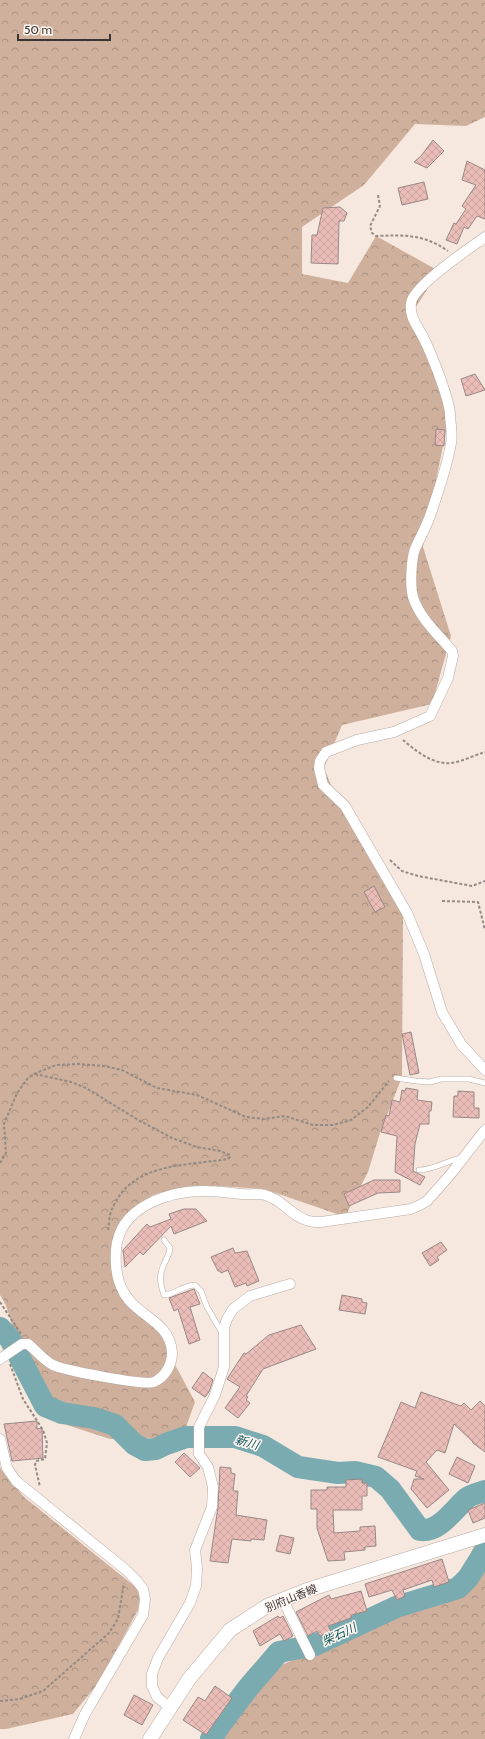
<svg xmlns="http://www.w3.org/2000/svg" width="485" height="1739" font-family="Cabin,'Noto Sans JP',sans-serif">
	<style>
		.forest { fill: url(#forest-crowns) }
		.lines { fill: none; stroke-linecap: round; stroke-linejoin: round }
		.river { stroke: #79abb0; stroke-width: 22 }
		.building { fill: url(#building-cross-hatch); stroke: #988886 }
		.service-casing { stroke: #b7aaa2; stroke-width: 6 }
		.minor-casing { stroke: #b7aaa2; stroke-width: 11 }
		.secondary-casing { stroke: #b7aaa2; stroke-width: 15 }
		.path { stroke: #938a84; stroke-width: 2; stroke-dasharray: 3 2; stroke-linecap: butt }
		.service { stroke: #fff; stroke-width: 5 }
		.minor { stroke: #fff; stroke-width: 10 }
		.secondary { stroke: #fff; stroke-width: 14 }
		.labels { text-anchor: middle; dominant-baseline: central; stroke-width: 3; stroke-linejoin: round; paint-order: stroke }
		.street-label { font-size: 11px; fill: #3a3532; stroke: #fff6f1 }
		.water-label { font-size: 12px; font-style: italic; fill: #0f585e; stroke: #fff6f1 }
	</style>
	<defs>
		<pattern id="forest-crowns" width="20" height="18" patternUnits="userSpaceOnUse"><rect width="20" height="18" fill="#cfb09c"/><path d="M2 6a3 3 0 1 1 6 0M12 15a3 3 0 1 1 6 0" fill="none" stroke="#a99080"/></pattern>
		<pattern id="building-cross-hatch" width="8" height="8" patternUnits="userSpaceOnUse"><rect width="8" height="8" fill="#ebbdb8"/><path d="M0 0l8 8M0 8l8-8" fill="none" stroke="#caa39f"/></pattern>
	</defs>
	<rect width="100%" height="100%" fill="#f6e8df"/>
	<g class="forest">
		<path d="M0,0H485V117L466,126L415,124L364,185L302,227V274L348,283L376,236L439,271L412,313L450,410L423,547L451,636L432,704L342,725L324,768L340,807L403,915L402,1077L380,1133L368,1172L347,1213L340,1215L264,1189L216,1186L174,1189L153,1195L136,1206L121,1221L112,1241L111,1258L114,1280L125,1301L138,1316L155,1327L166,1342L173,1361L195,1402L182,1438L110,1439L67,1425C49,1396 28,1367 15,1335C9,1319 10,1310 0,1295Z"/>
		<polygon points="0,1467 3,1472 24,1497 138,1589 140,1599 138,1610 99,1682 73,1714 6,1729 0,1729"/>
		<polygon points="485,1535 485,1739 215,1739 216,1734 249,1679 452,1592 479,1536"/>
	</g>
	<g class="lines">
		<g class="river">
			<path d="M0,1328L10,1339L45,1406L62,1413L94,1418L115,1425L134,1444L145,1450L156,1449L166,1444L186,1437H235L263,1446L298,1467L338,1473L355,1472L376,1477L390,1489L420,1530C439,1533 454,1509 467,1498C472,1494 480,1493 485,1491"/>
			<polyline points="211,1739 220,1725 248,1688 279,1652 315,1645 396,1607 458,1588 468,1578 485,1551"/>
		</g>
	</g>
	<g class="building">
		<polygon points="433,140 444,151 427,168 414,162 421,156"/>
		<polygon points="467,161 485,170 485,219 477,216 468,229 464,227 457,244 446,240 454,223 456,224 466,209 462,206 476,185 462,180"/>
		<polygon points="424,182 428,199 402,205 398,188"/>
		<polygon points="340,207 347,213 344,221 339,221 338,264 311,263 312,235 317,235 323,208"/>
		<polygon points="475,374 485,390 466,396 461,379"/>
		<polygon points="436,429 445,430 444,446 435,445"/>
		<polygon points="374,886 385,907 375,912 364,892"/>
		<polygon points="411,1032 419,1073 410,1075 402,1034"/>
		<polygon points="406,1088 418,1090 417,1100 432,1102 431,1111 429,1111 429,1124 420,1124 415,1144 413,1171 425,1177 420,1185 395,1172 397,1136 381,1132 386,1115 389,1116 392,1100 400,1102 402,1090 405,1091"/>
		<polygon points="458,1091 474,1092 474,1108 479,1108 479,1118 453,1117 454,1096 458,1096"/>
		<polygon points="374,1180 400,1180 400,1192 378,1193 349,1206 344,1194"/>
		<polygon points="184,1209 196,1209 207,1221 174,1234 171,1226 143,1255 140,1252 125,1267 123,1250 147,1224 150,1227 171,1219 169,1214"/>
		<polygon points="441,1242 447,1250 437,1257 439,1260 430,1266 422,1253"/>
		<polygon points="233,1248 235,1253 247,1251 259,1281 247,1286 246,1283 235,1287 228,1270 221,1273 220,1271 218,1271 211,1257"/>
		<polygon points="194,1289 200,1304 190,1307 200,1340 189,1344 178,1309 174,1311 169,1298"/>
		<polygon points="342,1295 362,1299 362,1302 367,1303 365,1314 339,1310"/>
		<polygon points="301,1325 316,1349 263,1369 246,1396 248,1397 246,1400 250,1403 238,1418 225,1408 240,1387 227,1379 244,1353 246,1354 269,1335"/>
		<polygon points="203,1372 213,1380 209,1392 205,1397 192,1388"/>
		<polygon points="421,1392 461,1406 464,1403 471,1410 480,1401 485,1406 485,1452 473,1443 473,1442 454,1424 445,1453 437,1450 426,1462 449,1490 427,1508 411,1489 414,1479 424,1479 415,1476 417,1471 378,1457 401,1402 415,1408"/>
		<polygon points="37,1421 37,1429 42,1428 43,1458 12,1461 4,1424"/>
		<polygon points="184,1453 200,1468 190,1477 175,1462"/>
		<polygon points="457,1457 475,1466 468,1483 449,1474"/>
		<polygon points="220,1467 231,1468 231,1473 235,1474 233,1491 238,1491 236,1515 267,1520 264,1540 251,1539 251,1541 232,1539 228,1563 210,1561 218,1507"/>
		<polygon points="362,1479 362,1483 367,1483 367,1496 362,1496 362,1510 333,1510 334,1533 360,1531 360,1527 375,1526 376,1546 365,1547 365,1550 344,1552 345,1560 328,1561 317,1528 317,1509 311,1509 311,1490 327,1490 327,1487 346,1487 346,1480"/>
		<polygon points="485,1503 485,1518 473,1523 468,1510"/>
		<polygon points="280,1535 294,1538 290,1554 276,1551"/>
		<polygon points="442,1559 449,1582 434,1587 432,1580 403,1590 405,1596 397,1600 392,1590 369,1597 365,1584"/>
		<polygon points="361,1591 367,1611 351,1615 351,1618 328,1626 331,1631 320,1636 317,1631 308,1636 296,1612 329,1595 331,1599"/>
		<polygon points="278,1616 280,1618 283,1616 293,1636 284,1641 280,1634 260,1646 253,1631"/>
		<polygon points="215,1686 232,1698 206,1735 183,1720 198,1697 205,1701"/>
		<polygon points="134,1695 153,1705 142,1725 124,1715"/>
	</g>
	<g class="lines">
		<defs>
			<g id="service">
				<polyline points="396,1078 416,1081 430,1082 441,1079 469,1079 485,1083"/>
				<path d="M419,1170C435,1170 447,1160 462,1158"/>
				<path d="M164,1240L170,1248C170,1253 168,1255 166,1260C159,1273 159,1281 164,1295C173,1295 184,1285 195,1285L201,1291L207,1307L222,1333"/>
			</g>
			<g id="minor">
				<path d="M485,237C470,248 413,286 411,303C409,318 418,326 424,339C432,355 448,396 450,413C450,423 453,434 451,443C447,468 438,492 430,516C426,527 420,538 415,549C411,560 410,586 413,597C420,619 438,634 452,651L453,656L448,678L430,716L394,732L357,740L326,752L320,761L319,768L323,785L345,806L407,913L424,954L442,1012L461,1044L485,1070"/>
				<path d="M0,1359L22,1344H28C38,1352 42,1359 53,1365C63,1370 145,1386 154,1382C165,1377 172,1365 172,1353C171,1321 135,1316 123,1291C116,1278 115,1264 116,1250C119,1206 170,1190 208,1191C219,1191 230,1193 241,1194C249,1195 257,1193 265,1195C282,1199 292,1217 309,1221C312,1222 317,1222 321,1222L411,1209L420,1205L427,1201L450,1175L485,1130"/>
				<polyline points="0,1439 7,1468 16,1481 126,1570 137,1581 143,1589 145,1599 143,1615 85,1714 74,1739"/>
				<polyline points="283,1600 310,1655"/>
				<polyline points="169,1707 157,1697 152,1686 152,1674 158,1658 190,1603 196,1586 197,1568 195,1550 212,1507 213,1487 208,1467 199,1454 199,1427 215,1395 224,1367 224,1328 227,1319 233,1309 250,1296 290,1284"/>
			</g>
			<polyline id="secondary" points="150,1739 189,1679 230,1630 267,1606 307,1590 485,1535"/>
		</defs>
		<use href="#service" class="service-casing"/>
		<use href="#minor" class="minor-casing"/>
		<use href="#secondary" class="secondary-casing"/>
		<g class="path">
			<path d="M378,195L380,206L370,226L372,233L376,236C404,235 424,234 448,251"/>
			<path d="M403,740C416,751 433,765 452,763C463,761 475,755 485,752"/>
			<polyline points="390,860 402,871 418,876 472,886 485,881"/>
			<polyline points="442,901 478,902 485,930"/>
			<path d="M35,1074L71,1082L86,1088L140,1121L172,1138L197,1147L220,1151L230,1155V1157L228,1159C186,1166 133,1162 113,1207C109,1214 109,1224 108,1231"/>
			<polyline points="0,1163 6,1153 4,1124 17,1093 28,1078 34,1074 56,1065 79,1064 104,1066 122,1070 157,1088 197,1095 246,1117 264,1119 285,1116 313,1125 333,1125 351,1120 368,1107 389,1081"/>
			<polyline points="0,1302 21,1334"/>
			<polyline points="10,1364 23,1399 43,1430 47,1443 45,1459 36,1461 35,1465 40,1487"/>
			<polyline points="0,1701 20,1699 43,1691 109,1633 118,1619 124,1583"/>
		</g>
		<use href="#service" class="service"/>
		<use href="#minor" class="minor"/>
		<use href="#secondary" class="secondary"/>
	</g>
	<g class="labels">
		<g class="street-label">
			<text transform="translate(291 1598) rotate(-22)">別府山香線</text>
		</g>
		<g class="water-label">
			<text transform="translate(247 1442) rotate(16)">新川</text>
			<text transform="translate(339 1634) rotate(-25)">柴石川</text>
		</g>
	</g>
	<path d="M18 34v6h92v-6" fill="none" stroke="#3a3532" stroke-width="2"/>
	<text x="24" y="34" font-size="12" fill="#3a3532" stroke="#fff6f1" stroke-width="3" paint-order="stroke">50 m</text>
</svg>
